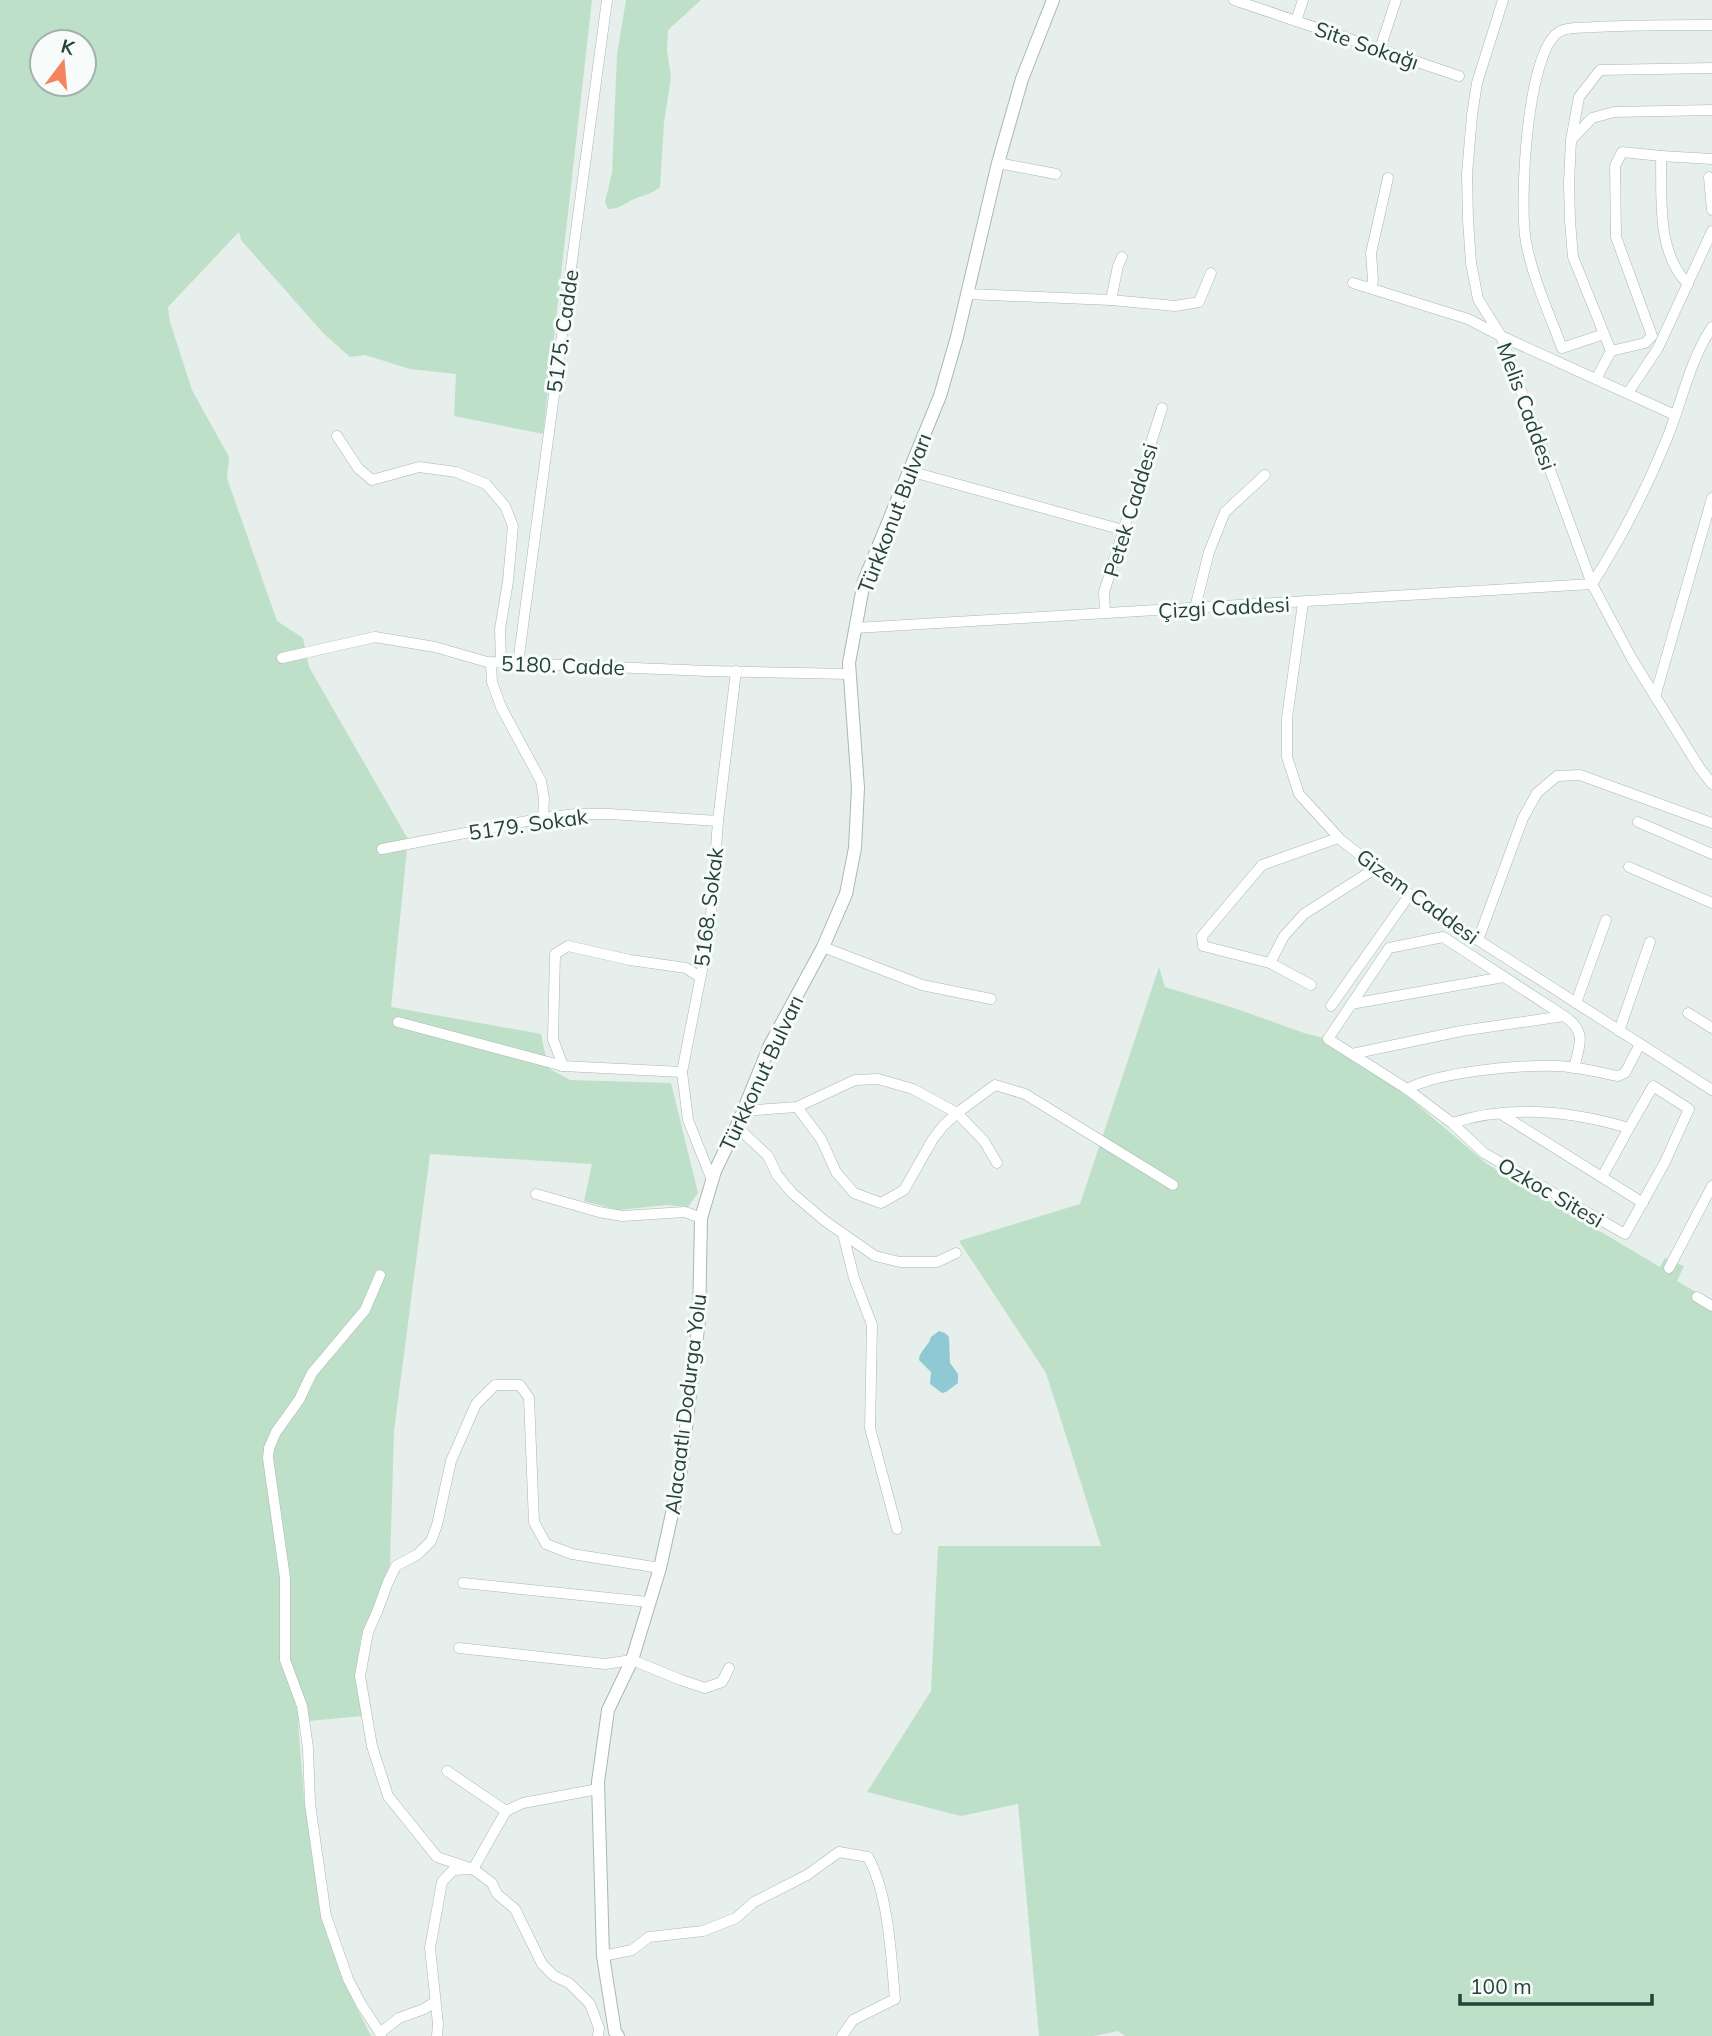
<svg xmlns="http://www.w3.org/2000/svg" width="1712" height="2036" font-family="Mulish,sans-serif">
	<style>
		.green { fill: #bfe0c8; fill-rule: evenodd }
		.water { fill: #8ec9d4 }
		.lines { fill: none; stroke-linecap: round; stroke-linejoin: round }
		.minor-casing { stroke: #a8b8b2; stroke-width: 11 }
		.tertiary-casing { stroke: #a8b8b2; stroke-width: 14 }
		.minor { stroke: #fff; stroke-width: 10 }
		.tertiary { stroke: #fff; stroke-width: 12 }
		.labels { text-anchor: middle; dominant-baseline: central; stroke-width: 6; stroke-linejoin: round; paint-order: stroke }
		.street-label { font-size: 21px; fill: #24423a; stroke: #f7fbf9 }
	</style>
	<rect width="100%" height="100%" fill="#e6efeb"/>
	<g class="green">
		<path d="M0,0H592L543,434L454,416L456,374L410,369L365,355L350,357L324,334L241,240L239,232L168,307L170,322L192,390L229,457L227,478L277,621L303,638L309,667L408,839L391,1007L541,1034L548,1068L570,1080L671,1083L698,1193L688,1207L666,1205L618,1210L584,1201L592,1164L430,1154L394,1431L390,1564L360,1641L362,1716L298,1722L304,1797L319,1902L344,1982L371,2036H0ZM42,42H84V84H42Z"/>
		<path d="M626,0H701L668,30L667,50L671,77L664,122L660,187C652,194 644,195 634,199C624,204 619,209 608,209L605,202L612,173L617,55Z"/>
		<polygon points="1159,967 1165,987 1237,1009 1304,1033 1328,1039 1412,1100 1487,1164 1660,1267 1665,1258 1684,1266 1677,1281 1712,1301 1712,2036 1125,2036 1118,2031 1094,2036 1039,2036 1018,1804 961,1816 867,1792 931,1691 938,1546 1101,1546 1046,1373 959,1241 1080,1204"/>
	</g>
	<path class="water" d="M939,1331L945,1333L949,1337L950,1363L958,1374V1383L946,1392L942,1393L930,1384L931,1372L919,1360C919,1351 929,1346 931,1337Z"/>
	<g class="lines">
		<defs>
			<g id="minor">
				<polyline points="1234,0 1459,76"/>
				<polyline points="1503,0 1477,83 1472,115 1467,174 1468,220 1471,263 1478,299 1501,336 1592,584 1632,659 1699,767 1712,784"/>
				<polyline points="1296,21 1303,0"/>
				<polyline points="1380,49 1396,0"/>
				<polyline points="1572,139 1592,118 1614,112 1712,110"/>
				<polyline points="1661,156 1712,159"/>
				<polyline points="998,163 1056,174"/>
				<polyline points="1709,177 1712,210"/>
				<polyline points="1353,283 1468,319 1501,336 1675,415"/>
				<polyline points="1371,288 1373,280 1371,253 1388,178"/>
				<polyline points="967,294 1111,300 1118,266 1122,257"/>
				<polyline points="1111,300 1175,306 1199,302 1211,273"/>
				<path d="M1604,334L1562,348C1549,313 1533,279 1526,242C1519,207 1526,41 1563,30C1572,27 1585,28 1595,27C1634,25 1673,25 1712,25"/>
				<path d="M1611,351L1645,343L1652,336L1616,237L1615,166L1622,152L1661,156C1662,198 1656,252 1688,284"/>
				<polyline points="1596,379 1611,351 1573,257 1570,221 1569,183 1571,140 1579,97 1600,70 1712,68"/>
				<polyline points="1628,393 1658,348 1712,231"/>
				<polyline points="337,436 358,468 372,480 419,467 456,472 486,484 505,506 513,526 508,581 500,629 501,662"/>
				<polyline points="909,471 1123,530"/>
				<path d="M1592,584C1622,537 1647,488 1668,436C1682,401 1690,360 1712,327"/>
				<polyline points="1303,603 1287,718 1287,757 1299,794 1341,840 1422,904 1712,1090"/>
				<polyline points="1195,608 1209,552 1225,512 1265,475"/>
				<polyline points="1105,612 1104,592 1162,408"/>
				<polyline points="855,628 1592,584"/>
				<polyline points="282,658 375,637 435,647 487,662 708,671 850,674"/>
				<polyline points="491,662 492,682 501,707 541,781 544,798 543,818"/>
				<polyline points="518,663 607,0"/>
				<polyline points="1655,697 1712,498"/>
				<polyline points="1638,822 1712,854"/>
				<polyline points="382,849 543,818 576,814 610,814 718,821"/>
				<polyline points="1629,867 1712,903"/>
				<polyline points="1478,940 1523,818 1537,793 1557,776 1580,775 1712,823"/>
				<polyline points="823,947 922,985 991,999"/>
				<polyline points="1270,963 1284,936 1304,914 1376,868"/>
				<polyline points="1311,985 1270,963 1203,946 1202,936 1262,865 1338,838"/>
				<polyline points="1576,1003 1606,920"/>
				<polyline points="1351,1004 1504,977"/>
				<polyline points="1331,1006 1410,894"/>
				<polyline points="1688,1013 1712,1028"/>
				<polyline points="398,1022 563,1066"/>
				<polyline points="1619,1031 1650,942"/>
				<polyline points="1352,1054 1461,1031 1564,1016"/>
				<polyline points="682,1072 563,1066 553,1039 555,954 568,946 630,960 686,968 700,977"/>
				<path d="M1407,1089C1442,1071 1518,1065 1558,1066C1578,1067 1598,1072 1618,1076L1625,1073L1640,1044"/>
				<polyline points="797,1107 821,1139 836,1172 854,1193 881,1203 904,1190 933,1139 943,1126 957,1113 995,1085 1025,1094 1173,1185"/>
				<polyline points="743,1111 797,1107 855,1080 878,1079 913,1089 957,1113 984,1141 997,1163"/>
				<polyline points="1501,1114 1643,1203"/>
				<path d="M1452,1123L1484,1153L1625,1234L1665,1162L1689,1109L1653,1086L1629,1128C1572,1111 1510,1104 1452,1123L1407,1089L1328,1039L1389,948L1443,937L1564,1016C1587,1031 1580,1044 1574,1068"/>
				<polyline points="736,1126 768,1156 777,1175 792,1193 825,1221 875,1256 900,1262 937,1262 956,1253"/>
				<polyline points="1602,1177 1629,1128"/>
				<polyline points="712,1180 688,1120 682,1072 710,929 718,821 736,671"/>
				<polyline points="536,1194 599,1212 622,1216 685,1212 701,1218"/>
				<polyline points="843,1234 854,1278 872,1325 870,1428 897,1529"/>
				<polyline points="1669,1268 1712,1186"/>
				<polyline points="380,1275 365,1310 312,1373 299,1400 276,1432 269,1448 268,1458 285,1578 285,1660 302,1706 308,1748 310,1804 326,1916 348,1979 361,2004 380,2033"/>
				<polyline points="1697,1297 1712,1306"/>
				<polyline points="463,1583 648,1602"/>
				<polyline points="459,1648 605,1664 632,1660 681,1680 705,1688 722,1682 729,1668"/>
				<polyline points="447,1771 506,1811"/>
				<path d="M603,1956L632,1950L649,1937L703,1931L736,1918L754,1902L807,1875L839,1852L868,1857C889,1895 891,1956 895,1999L853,2020L842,2036"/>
				<polyline points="381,2036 380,2033 399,2018 424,2009 435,2002"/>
				<polyline points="437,2036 438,2024 430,1948 442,1882 453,1870 473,1869 506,1811 523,1803 598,1789"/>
				<polyline points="598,2036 599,2028 590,2004 569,1983 554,1976 542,1964 515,1909 497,1894 492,1883 473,1869 437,1857 388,1796 372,1746 360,1676 368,1632 377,1612 388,1582 396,1566 418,1554 431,1541 437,1525 451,1461 476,1404 495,1385 520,1385 529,1398 534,1522 546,1544 572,1554 660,1568"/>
			</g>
			<polyline id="tertiary" points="618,2036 615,2032 603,1956 598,1782 608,1710 632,1660 660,1568 680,1477 699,1320 701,1218 715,1171 740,1119 770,1045 823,947 846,894 855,848 858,788 849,663 864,581 940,396 957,337 998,163 1022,79 1053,0"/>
		</defs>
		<use href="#minor" class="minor-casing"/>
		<use href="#tertiary" class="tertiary-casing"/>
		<use href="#minor" class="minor"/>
		<use href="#tertiary" class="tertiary"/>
	</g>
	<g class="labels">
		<g class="street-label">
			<text transform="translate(1367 45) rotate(19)">Site Sokağı</text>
			<text transform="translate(562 331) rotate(-82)">5175. Cadde</text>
			<text transform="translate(1527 406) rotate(70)">Melis Caddesi</text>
			<text transform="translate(1130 510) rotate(-73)">Petek Caddesi</text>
			<text transform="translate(894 513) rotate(-69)">Türkkonut Bulvarı</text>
			<text transform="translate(1224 607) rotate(-3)">Çizgi Caddesi</text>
			<text transform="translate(563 665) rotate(2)">5180. Cadde</text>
			<text transform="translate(528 824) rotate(-8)">5179. Sokak</text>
			<text transform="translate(1418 896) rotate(36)">Gizem Caddesi</text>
			<text transform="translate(708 907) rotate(-83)">5168. Sokak</text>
			<text transform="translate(761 1073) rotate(-65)">Türkkonut Bulvarı</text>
			<text transform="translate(1551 1192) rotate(30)">Ozkoc Sitesi</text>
			<text transform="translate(685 1404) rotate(-83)">Alacaatlı Dodurga Yolu</text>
		</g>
	</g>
	<g transform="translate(63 63) rotate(16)"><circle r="33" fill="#f7fbf9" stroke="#a3b1ad" stroke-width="2"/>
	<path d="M0-5L12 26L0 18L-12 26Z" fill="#f4845f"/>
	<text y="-10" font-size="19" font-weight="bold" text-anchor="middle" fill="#24423a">K</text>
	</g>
	<path d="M1460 1994v10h192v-10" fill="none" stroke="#24423a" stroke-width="3.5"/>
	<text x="1470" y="1994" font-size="21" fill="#24423a" stroke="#f7fbf9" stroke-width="5" paint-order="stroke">100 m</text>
</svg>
